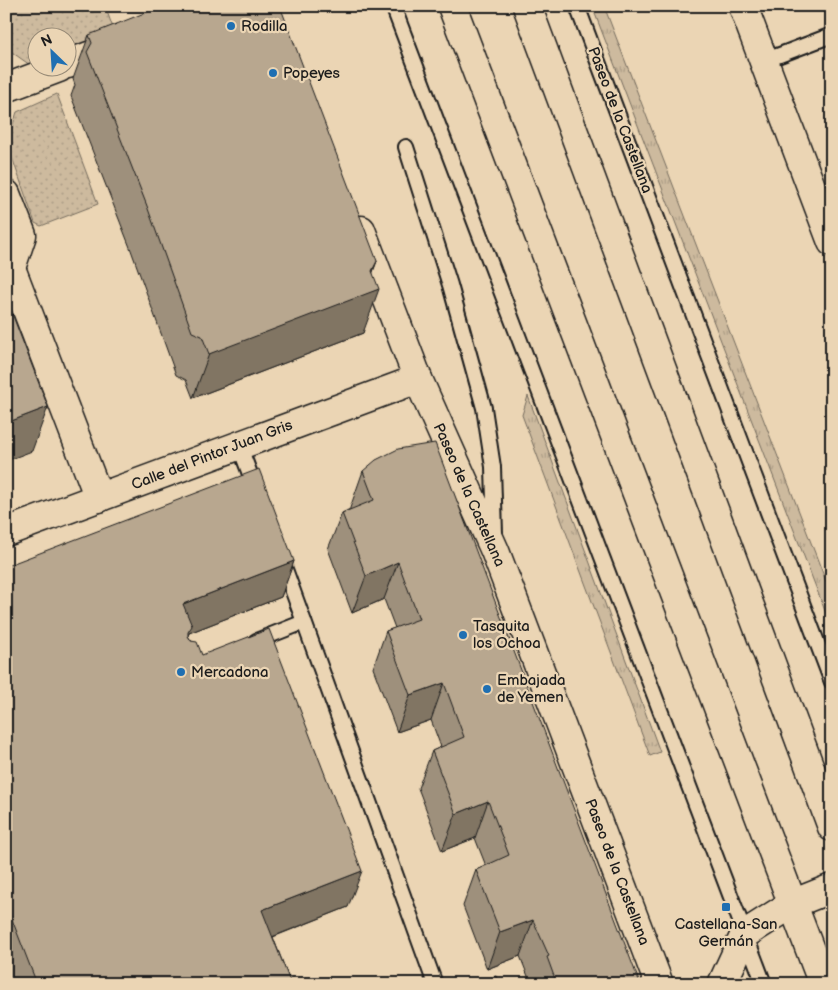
<svg xmlns="http://www.w3.org/2000/svg" width="838" height="990" font-family="'Balsamiq Sans',sans-serif">
	<style>
		.grass { fill: url(#grass-tufts); stroke: #746b5d }
		.garden { fill: url(#garden-dots); stroke: #746b5d }
		.lines { fill: none; stroke-linecap: round; stroke-linejoin: round }
		.lane-casing { stroke: #1c1c1c; stroke-width: 18 }
		.street-casing { stroke: #1c1c1c; stroke-width: 31 }
		.highway-casing { stroke: #1c1c1c; stroke-width: 31 }
		.lane { stroke: #ebd5b4; stroke-width: 14 }
		.street { stroke: #ebd5b4; stroke-width: 28 }
		.highway { stroke: #ebd5b4; stroke-width: 28 }
		.wall { fill: #9e907b; stroke: #1c1c1c }
		.shaded-wall { fill: #817564; stroke: #1c1c1c }
		.building { fill: #b8a78f; stroke: #1c1c1c }
		.poi-dot { fill: #1f6fb2; stroke: #ebd5b4; stroke-width: 2 }
		.labels { text-anchor: middle; dominant-baseline: central; stroke-width: 4.5; stroke-linejoin: round; paint-order: stroke }
		.poi-label { font-size: 15px; fill: #1c1c1c; stroke: #ebd5b4; text-anchor: start }
		.street-label { font-size: 15px; fill: #1c1c1c; stroke: #ebd5b4 }
	</style>
	<defs>
		<pattern id="grass-tufts" width="24" height="20" patternUnits="userSpaceOnUse" patternTransform="scale(1.25)"><rect width="24" height="20" fill="#cdba9e"/><path d="M3 7l-1-3M5 7V3M7 7l1-3M15 17l-1-3M17 17v-4M19 17l1-3" fill="none" stroke="#af9f88"/></pattern>
		<pattern id="garden-dots" width="8" height="8" patternUnits="userSpaceOnUse" patternTransform="scale(1.25)"><rect width="8" height="8" fill="#cdba9e"/><path d="M2 2h.1M6 6h.1" fill="none" stroke="#af9f88" stroke-width="1.8" stroke-linecap="round"/></pattern>
	</defs>
	<rect width="100%" height="100%" fill="#ebd5b4"/>
	<filter id="ink" filterUnits="userSpaceOnUse"><feTurbulence type="fractalNoise" baseFrequency=".02" numOctaves="2"/><feDisplacementMap in="SourceGraphic" scale="10" xChannelSelector="R" yChannelSelector="G"/><feConvolveMatrix kernelMatrix="1 2 1 2 8 2 1 2 1" color-interpolation-filters="sRGB"/></filter>
	<g filter="url(#ink)">
		<g class="grass">
			<polygon points="592,6 604,6 832,597 832,629"/>
			<polygon points="528,396 660,752 650,756 522,415"/>
		</g>
		<g class="garden">
			<polygon points="6,6 105,6 117,39 68,58 68,38 38,38 37,65 30,65 6,48"/>
			<polygon points="57,94 98,204 41,226 35,223 7,143 17,112"/>
		</g>
		<g class="lines">
			<defs>
				<g id="lane">
					<polyline points="393,6 764,984"/>
					<polyline points="577,6 832,682"/>
					<polyline points="764,61 832,35"/>
					<polyline points="406,147 450,285 484,408 493,467 495,534"/>
					<polyline points="239,445 256,490"/>
					<polyline points="282,561 435,984"/>
					<polyline points="256,641 304,622"/>
				</g>
				<g id="street">
					<polyline points="743,6 832,242"/>
					<polyline points="68,64 115,46"/>
					<polyline points="6,88 59,68"/>
					<polyline points="6,194 22,235 11,268 99,498"/>
					<polyline points="361,230 418,379 495,551 659,984"/>
					<polyline points="6,532 418,379"/>
					<polyline points="722,984 745,934 792,904 832,888"/>
				</g>
				<g id="highway">
					<polyline points="452,6 823,984"/>
					<polyline points="527,6 832,827"/>
				</g>
			</defs>
			<use href="#lane" class="lane-casing"/>
			<use href="#street" class="street-casing"/>
			<use href="#highway" class="highway-casing"/>
			<use href="#lane" class="lane"/>
			<use href="#street" class="street"/>
			<use href="#highway" class="highway"/>
		</g>
		<g class="wall">
			<polygon points="89,35 377,261 373,272 363,333 193,398 186,380 176,375 131,250 71,96 75,85 73,79"/>
			<polygon points="363,471 640,984 531,984 520,956 487,969 463,906 476,870 486,866 475,838 442,851 418,788 432,751 441,747 431,720 397,732 373,668 386,631 395,628 384,599 352,613 328,549 342,513 350,509 350,508"/>
			<polygon points="294,561 281,597 189,633 188,636 202,655 348,907 273,937 291,984 9,984 6,975 6,566"/>
		</g>
		<g class="shaded-wall">
			<polygon points="377,261 364,294 379,289 363,333 193,398 209,354 372,271"/>
			<polygon points="48,407 32,451 6,461 6,423"/>
			<polygon points="294,561 281,597 189,633 178,663 183,604"/>
			<polygon points="398,562 384,599 352,613 366,576"/>
			<polygon points="444,683 431,720 397,732 410,695"/>
			<polygon points="488,801 475,838 442,851 456,814"/>
			<polygon points="362,871 348,907 249,946 262,910"/>
			<polygon points="533,920 520,956 487,969 500,932"/>
		</g>
		<g class="building">
			<polygon points="162,6 280,6 377,261 372,271 379,289 209,354 202,336 192,332 147,206 87,52 92,43 89,35"/>
			<polygon points="6,298 48,407 6,423"/>
			<polygon points="435,443 640,984 542,984 555,979 547,957 549,956 533,920 500,932 476,870 509,855 488,801 456,814 432,751 464,737 444,683 410,695 386,631 419,619 398,562 366,576 342,513 374,500 363,471 376,460 398,449"/>
			<polygon points="259,469 294,561 183,604 192,626 188,632 188,636 191,641 197,642 202,655 269,629 362,871 262,910 291,984 37,984 6,904 6,566"/>
			<polygon points="496,976 499,984 476,984"/>
		</g>
	</g>
	<g class="poi-dot">
		<circle cx="231" cy="26" r="5"/>
		<circle cx="273" cy="73" r="5"/>
		<circle cx="463" cy="635" r="5"/>
		<circle cx="181" cy="672" r="5"/>
		<circle cx="487" cy="689" r="5"/>
		<rect x="721" y="902" width="10" height="10" rx="2.5"/>
	</g>
	<g class="labels">
		<g class="poi-label">
			<text x="241" y="26">Rodilla</text>
			<text x="283" y="73">Popeyes</text>
			<text x="473" y="626">Tasquita<tspan x="473" dy="17">los Ochoa</tspan></text>
			<text x="191" y="672">Mercadona</text>
			<text x="497" y="680">Embajada<tspan x="497" dy="17">de Yemen</tspan></text>
			<text x="726" y="924" text-anchor="middle">Castellana-San<tspan x="726" dy="17">Germán</tspan></text>
		</g>
		<g class="street-label">
			<text transform="translate(620 120) rotate(69)">Paseo de la Castellana</text>
			<text transform="translate(212 455) rotate(-21)">Calle del Pintor Juan Gris</text>
			<text transform="translate(469 495) rotate(66)">Paseo de la Castellana</text>
			<text transform="translate(617 872) rotate(69)">Paseo de la Castellana</text>
		</g>
	</g>
	<rect width="838" height="990" fill="none" stroke="#ebd5b4" stroke-width="25"/>
	<rect x="12" y="12" width="813" height="965" fill="none" stroke="#1c1c1c" stroke-width="2" filter="url(#ink)"/>
	<g transform="translate(52 52) rotate(335)"><circle r="24" fill="#ebd5b4" stroke="#988b77"/>
	<path d="M0-4L9 19L0 12L-9 19Z" fill="#1f6fb2"/>
	<text y="-8" font-size="14" font-weight="bold" text-anchor="middle" fill="#1c1c1c">N</text>
	</g>
</svg>
